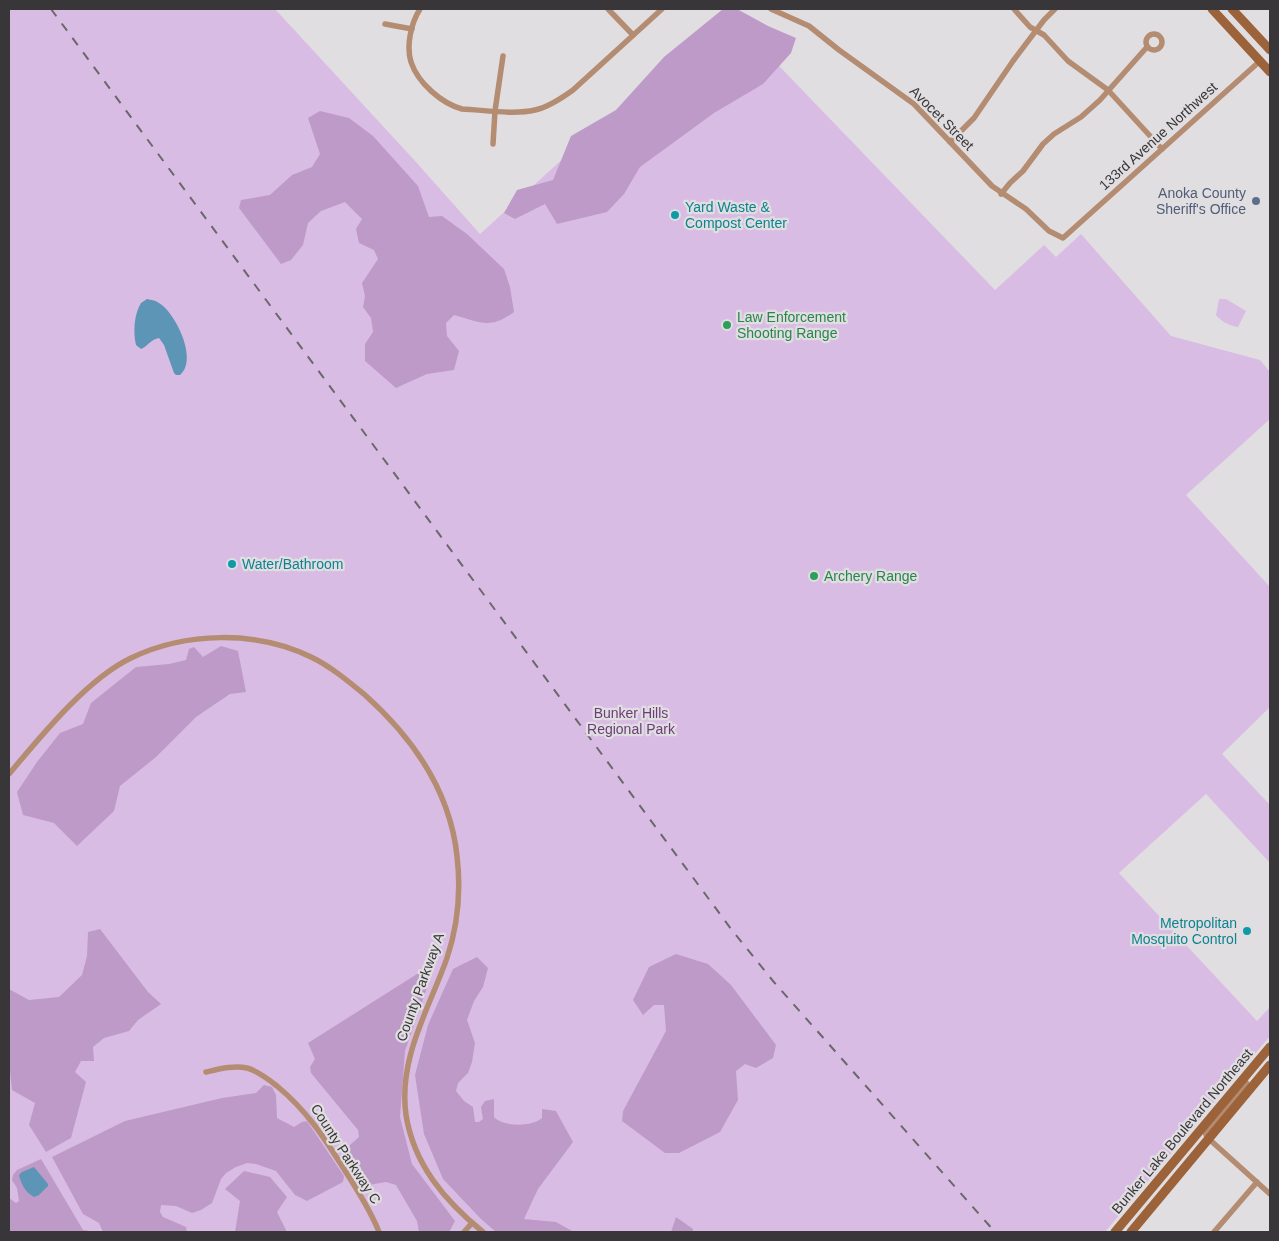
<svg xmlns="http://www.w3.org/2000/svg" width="1279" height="1241" font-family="Arial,sans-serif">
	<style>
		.green { fill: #d9bce3 }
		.forest { fill: #be9ac9 }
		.water { fill: #5d95b6 }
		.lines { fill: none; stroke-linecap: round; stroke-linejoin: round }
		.minor { stroke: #b48c72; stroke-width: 5.5 }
		.tertiary { stroke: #b48c72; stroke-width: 8 }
		.secondary { stroke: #9c623a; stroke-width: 9 }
		.rail { stroke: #6a686a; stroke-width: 2; stroke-dasharray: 9 9; stroke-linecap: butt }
		.service-dot { fill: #5c6f8a; stroke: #e1dee2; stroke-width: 2 }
		.culture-dot { fill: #0f9aa8; stroke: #e1dee2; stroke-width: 2 }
		.leisure-dot { fill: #2e9e5b; stroke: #e1dee2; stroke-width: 2 }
		.labels { text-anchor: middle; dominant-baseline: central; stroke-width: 4.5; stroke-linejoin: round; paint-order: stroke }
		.street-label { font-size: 14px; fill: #383638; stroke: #e1dee2 }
		.service-label { font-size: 14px; fill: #4e5e75; stroke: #e1dee2; text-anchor: end }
		.culture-label { font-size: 14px; fill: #0d838f; stroke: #e1dee2; text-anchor: start }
		.leisure-label { font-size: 14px; fill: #27864d; stroke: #e1dee2; text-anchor: start }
		.park-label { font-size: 14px; fill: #6a3d78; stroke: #e1dee2 }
	</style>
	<rect width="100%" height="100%" fill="#e1dee2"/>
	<g class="green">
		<polygon points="9,9 275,9 416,162 480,234 726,11 995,290 1044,245 1056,257 1081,234 1171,336 1260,360 1270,372 1270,419 1186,495 1270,587 1270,707 1222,754 1270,805 1270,863 1206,794 1119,873 1257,1021 1270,1007 1270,1036 1105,1232 9,1232"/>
		<path d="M1219,299H1226L1246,311L1238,327C1229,326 1221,321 1216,315Z"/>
	</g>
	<g class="forest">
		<polygon points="723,9 737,9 768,26 796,38 791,53 763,84 714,113 640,167 624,194 607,212 557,224 545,204 515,219 504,213 517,190 553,180 571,136 616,110 664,57"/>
		<path d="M320,111L349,118L373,136L418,186L429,217L442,216L467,234L504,269L510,287L514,312C490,330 480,322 454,315L446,323L447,336L459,351L454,370L427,374L396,388L365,361V344L373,332L371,318L363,307L365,296L362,283L378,259L374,250L359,243L356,229L362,219L345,202L321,211L308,223L303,245L291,260L281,264L239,208L241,200L270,195L292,175L312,167L320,154L308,118Z"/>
		<polygon points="221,646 238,651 246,692 230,694 196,717 156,757 120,786 114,811 77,846 54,823 23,815 17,792 37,762 60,733 83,724 91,703 136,667 169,664 186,660 189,649 194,647 203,657"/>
		<polygon points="100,929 148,992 161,1004 138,1020 129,1031 104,1038 93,1047 94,1061 81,1061 75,1072 86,1082 71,1138 46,1152 29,1125 35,1103 12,1090 9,1061 9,989 29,1000 59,997 82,975 87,956 88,932"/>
		<polygon points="676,954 708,964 731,985 776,1045 773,1058 756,1068 745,1064 736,1071 738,1100 720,1132 679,1153 665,1153 622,1121 623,1111 666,1031 664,1005 654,1005 643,1015 633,1000 649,967"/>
		<path d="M477,957L488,968L483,987L474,1001L467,1020L475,1043L472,1062L468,1073L458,1083L456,1091L464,1101L473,1107L475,1122H479L483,1119L481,1107L485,1101L494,1099V1117C503,1127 532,1127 542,1118V1109L556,1111L573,1142L538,1189L524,1219L556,1222L574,1232H496L481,1219L443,1179L424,1134L415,1075L428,1025L453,969Z"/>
		<polygon points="436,962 405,1051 400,1117 412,1164 455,1221 449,1232 419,1232 417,1221 396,1185 386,1182 369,1185 358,1182 347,1161 350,1145 359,1137 358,1130 311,1073 310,1067 315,1059 308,1043"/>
		<polygon points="264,1085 272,1087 276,1095 277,1118 294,1127 302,1122 307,1121 344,1176 343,1182 307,1201 295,1195 276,1171 256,1164 247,1163 236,1167 226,1173 221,1179 212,1203 201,1210 192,1213 176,1206 161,1205 160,1212 163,1217 186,1227 187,1232 103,1232 99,1223 83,1214 52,1157 125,1121 222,1098 256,1093"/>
		<polygon points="41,1159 83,1230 96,1232 9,1232 9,1198 16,1203 19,1201 17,1188 12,1180 13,1175 17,1170"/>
		<polygon points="244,1171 270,1177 287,1197 277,1212 287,1232 235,1232 240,1201 225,1189"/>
		<polygon points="676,1217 693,1229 693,1232 671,1232"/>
	</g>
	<g class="water">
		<path d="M147,299C151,300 155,300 159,303C175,312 199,360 180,375H176L174,373L164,345L159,338C151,339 148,346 141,349L136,345C133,332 134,314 141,303Z"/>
		<path d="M34,1167L48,1184V1186L39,1195L34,1197C25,1192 21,1184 19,1175L22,1172Z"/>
	</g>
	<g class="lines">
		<g class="minor">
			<path d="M420,9C411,23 406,46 411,62C418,83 441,103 462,109C484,110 514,115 535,110C549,107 562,98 573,90L662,9"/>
			<polyline points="608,9 633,35"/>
			<polyline points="771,9 809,26 839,50 914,104 992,186 1026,209 1049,231 1063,238 1260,61"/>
			<polyline points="1014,9 1030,27 1044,35 1068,61 1108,90 1162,149"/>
			<polyline points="385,24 412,29"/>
			<circle cx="1154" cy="42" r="8"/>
			<polyline points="950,142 974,118 1013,61 1044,20 1055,9"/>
			<polyline points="493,144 495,111 503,56"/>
			<polyline points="1001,194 1010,183 1023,171 1043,144 1054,134 1081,117 1100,100 1147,47"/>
			<path d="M9,774C41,736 87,679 131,658C185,632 256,630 311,657C330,666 348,681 365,695C413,738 450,790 457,856C461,890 458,925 447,958C429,1009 398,1058 406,1115C414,1165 445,1201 483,1232"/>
			<path d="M206,1072C219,1069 234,1065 247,1068C258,1071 268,1079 277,1086C307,1111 323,1136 344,1169C357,1190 370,1209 379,1232"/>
			<polyline points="1209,1139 1270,1194"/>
			<polyline points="464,1232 472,1223"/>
			<polyline points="1214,1232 1257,1182"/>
		</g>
		<polyline class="tertiary" points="1209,1139 1207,1134 1207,1130 1245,1083"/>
		<g class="secondary">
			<polyline points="1212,9 1270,72"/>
			<polyline points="1232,9 1270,50"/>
			<polyline points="1115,1232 1270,1047"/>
			<polyline points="1131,1232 1270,1065"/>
		</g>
		<polyline class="rail" points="51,9 731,929 773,981 995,1232"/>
	</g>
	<circle class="service-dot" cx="1256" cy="201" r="5"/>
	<g class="culture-dot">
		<circle cx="675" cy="215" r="5"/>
		<circle cx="232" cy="564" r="5"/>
		<circle cx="1247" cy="931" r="5"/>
	</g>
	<g class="leisure-dot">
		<circle cx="727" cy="325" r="5"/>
		<circle cx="814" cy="576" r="5"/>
	</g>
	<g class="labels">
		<g class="street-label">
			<text transform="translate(942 118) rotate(45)">Avocet Street</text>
			<text transform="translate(1158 136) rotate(-42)">133rd Avenue Northwest</text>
			<text transform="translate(420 987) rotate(-70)">County Parkway A</text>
			<text transform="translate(1182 1131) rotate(-50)">Bunker Lake Boulevard Northeast</text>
			<text transform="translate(346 1154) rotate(57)">County Parkway C</text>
		</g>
		<g class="service-label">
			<text x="1246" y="193">Anoka County<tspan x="1246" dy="16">Sheriff's Office</tspan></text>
		</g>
		<g class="culture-label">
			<text x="685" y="207">Yard Waste &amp;<tspan x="685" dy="16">Compost Center</tspan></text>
			<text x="242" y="564">Water/Bathroom</text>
			<text x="1237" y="923" text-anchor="end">Metropolitan<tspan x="1237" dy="16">Mosquito Control</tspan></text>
		</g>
		<g class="leisure-label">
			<text x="737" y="317">Law Enforcement<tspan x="737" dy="16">Shooting Range</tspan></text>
			<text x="824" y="576">Archery Range</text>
		</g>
		<g class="park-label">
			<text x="631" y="713">Bunker Hills<tspan x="631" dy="16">Regional Park</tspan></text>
		</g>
	</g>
	<rect width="1279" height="1241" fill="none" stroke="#383638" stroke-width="20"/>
</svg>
